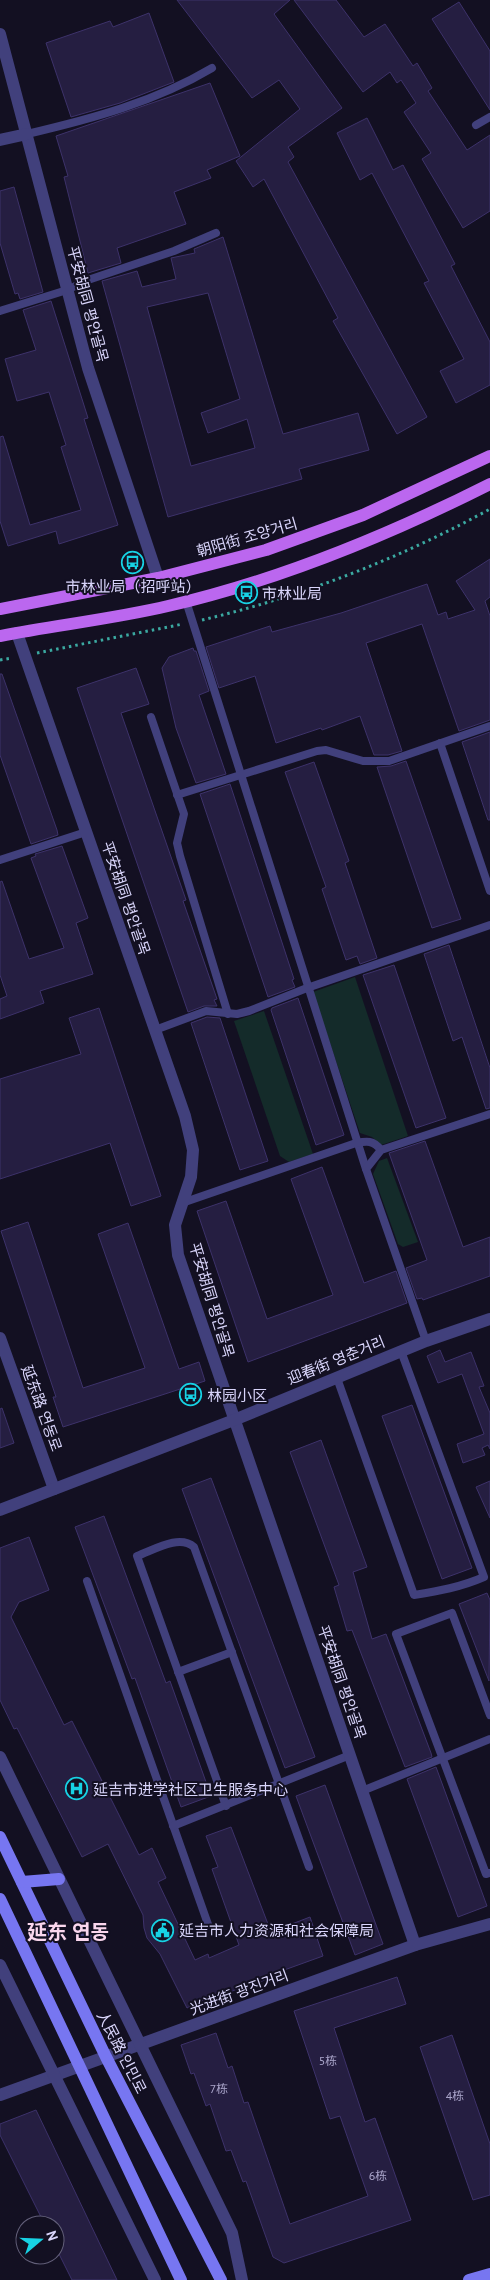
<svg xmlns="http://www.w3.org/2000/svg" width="490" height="2280" font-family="'PT Sans','Noto Sans SC','Noto Sans KR',sans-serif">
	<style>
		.green { fill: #142b2a }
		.building { fill: #251e41; stroke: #3d326a; fill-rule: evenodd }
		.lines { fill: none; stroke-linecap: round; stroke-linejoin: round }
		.path { stroke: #3ba9a1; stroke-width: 3; stroke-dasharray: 2.5 4; stroke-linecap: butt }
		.service { stroke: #41407c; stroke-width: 8 }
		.minor { stroke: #41407c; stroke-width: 12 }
		.tertiary { stroke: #41407c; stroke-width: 12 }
		.secondary { stroke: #7776f1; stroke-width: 12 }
		.primary { stroke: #bb67ef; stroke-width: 12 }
		.labels { text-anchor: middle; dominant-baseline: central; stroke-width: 4; stroke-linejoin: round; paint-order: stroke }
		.number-label { font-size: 12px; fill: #aca7cc }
		.street-label { font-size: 15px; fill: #d9d5fb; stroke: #131022 }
		.poi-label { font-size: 15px; fill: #d9d5fb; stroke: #131022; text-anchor: start }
		.district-label { font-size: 20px; font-weight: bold; fill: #fbd7ee; stroke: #131022 }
	</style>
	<rect width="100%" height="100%" fill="#131022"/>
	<g class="green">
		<polygon points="355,977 408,1136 381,1145 372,1137 360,1133 313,992"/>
		<polygon points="264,1011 313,1154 289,1162 280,1156 234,1021"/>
		<polygon points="387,1158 418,1242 403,1247 398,1244 373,1174 379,1161"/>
	</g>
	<g class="building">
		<polygon points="177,0 290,0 274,14 342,108 288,147 294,157 288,162 427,417 397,434 333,321 338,318 264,179 253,187 236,161 300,109 279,80 252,98"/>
		<polygon points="294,0 336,0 364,37 385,24 413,66 417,63 432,88 428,91 467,150 490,135 490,211 463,228 422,159 431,153 404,112 416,103 401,80 397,83 390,72 363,92"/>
		<polygon points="459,2 490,51 490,110 432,19"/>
		<polygon points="149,13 174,82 120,103 71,117 46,43 110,21 113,27"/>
		<polygon points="210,83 240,156 207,170 211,178 174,192 186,224 117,248 121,263 88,273 64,177 68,176 56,136"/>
		<polygon points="367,118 393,170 403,165 455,264 451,266 490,342 490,385 456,403 440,371 464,359 424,283 429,281 372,173 360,180 337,133"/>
		<polygon points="14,187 43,292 20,299 18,293 15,294 0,243 0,191"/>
		<path d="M223,237L283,434L358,413L369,450L299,469L302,479L168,517L102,281L137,271L142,287L176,279L171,258L195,253L194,249ZM208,293L240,399L201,413L208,433L247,419L255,448L191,466L147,307Z"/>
		<polygon points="51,301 88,418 84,419 118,525 59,544 56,531 8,546 0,521 0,437 3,436 30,525 81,510 61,447 66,445 49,392 17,401 5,359 36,350 23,310"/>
		<polygon points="490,559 490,597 485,601 490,616 490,720 459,731 422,624 366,643 402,751 388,755 374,755 360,716 322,730 321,728 276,743 255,676 219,688 206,647 270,626 272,632 341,613 427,584 438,615 446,612 448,619 475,610 456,581"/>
		<polygon points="193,648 194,651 196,651 209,691 199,695 226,774 196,783 176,728 162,668 169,657"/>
		<polygon points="136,668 149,704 121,713 186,900 183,901 217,999 214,1000 217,1006 204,1006 188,1012 77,688"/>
		<polygon points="0,674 2,674 57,830 58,835 31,844 0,755"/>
		<polygon points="490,732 490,820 488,820 462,742"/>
		<polygon points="406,761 461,919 432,928 377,767 391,766"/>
		<polygon points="314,762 349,861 345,863 377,958 360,964 357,956 346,960 322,889 326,887 285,772"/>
		<polygon points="230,784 294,979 292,980 295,987 268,997 200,794"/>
		<polygon points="62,846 88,918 76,923 93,974 40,991 44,1003 0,1019 0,999 7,996 0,975 0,882 2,881 29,959 64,948 31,858 36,856 35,854"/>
		<polygon points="449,945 490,1068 490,1108 486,1109 462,1037 453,1041 424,954"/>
		<polygon points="394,965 446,1118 416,1128 363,975"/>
		<polygon points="298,998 344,1135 316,1145 271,1010 272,1008"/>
		<polygon points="99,1008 161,1196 131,1206 110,1143 0,1179 0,1079 81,1054 69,1018"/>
		<polygon points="207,1017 220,1018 268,1161 240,1170 191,1023"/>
		<polygon points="425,1141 463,1247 490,1237 490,1276 423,1300 422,1298 417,1299 406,1268 427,1260 389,1153"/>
		<polygon points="322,1167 364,1283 396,1271 407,1303 248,1362 197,1211 226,1201 267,1319 333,1295 291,1179"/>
		<polygon points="28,1222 83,1388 145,1368 98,1234 128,1223 179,1369 199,1362 205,1381 63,1427 53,1397 56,1397 1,1231"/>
		<polygon points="440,1350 445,1362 471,1352 484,1386 479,1387 490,1413 490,1449 488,1445 482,1448 485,1455 463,1463 457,1444 484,1434 462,1374 438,1383 427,1356"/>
		<polygon points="412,1405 472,1568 442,1579 382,1416"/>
		<polygon points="2,1408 14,1443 0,1448 0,1409"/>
		<polygon points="321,1440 367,1567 353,1572 372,1639 386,1634 431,1753 432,1757 405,1767 352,1630 347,1631 334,1587 339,1585 290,1452"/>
		<polygon points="211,1478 315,1757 285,1768 182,1489"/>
		<polygon points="490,1481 490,1518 476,1487"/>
		<polygon points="104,1516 166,1683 170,1681 211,1796 181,1807 135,1678 132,1679 75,1527"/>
		<polygon points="29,1537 49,1590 19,1602 11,1617 64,1725 72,1721 139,1855 152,1848 166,1878 158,1882 195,1960 208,1954 209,1958 239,1945 212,1869 218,1867 206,1836 231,1827 271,1932 310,1917 323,1956 287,1969 258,1983 256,1980 222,1996 220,1992 187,2008 160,1954 147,1938 144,1928 143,1915 108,1844 82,1857 17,1728 14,1729 0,1700 0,1548"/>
		<polygon points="487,1593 490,1600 489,1681 459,1604"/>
		<polygon points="436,1767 487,1906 458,1917 407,1779"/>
		<polygon points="325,1785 383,1944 355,1955 296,1796"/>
		<polygon points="397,1977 406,2004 334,2028 365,2122 375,2118 411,2220 284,2263 273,2257 246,2181 243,2182 231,2150 226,2151 210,2104 206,2106 194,2073 191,2074 181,2045 216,2033 228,2068 232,2066 244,2103 248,2102 290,2224 368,2196 340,2116 330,2119 294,2011"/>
		<polygon points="452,2035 490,2144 490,2195 473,2200 420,2047"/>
		<polygon points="36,2110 117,2280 72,2280 55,2246 55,2225 45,2225 0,2135 0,2124"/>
	</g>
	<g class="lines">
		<g class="path">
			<path d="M202,620C303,596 399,559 490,509"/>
			<polyline points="37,653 183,624"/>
			<polyline points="0,660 12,658"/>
		</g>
		<g class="service">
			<polyline points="476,125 490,117"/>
			<path d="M27,134C91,119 155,102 212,68"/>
			<polyline points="0,311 67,290 88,280 174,251 216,233"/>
			<polyline points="186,601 366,1169"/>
			<polyline points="151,717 184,814 177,843 180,856 228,1014"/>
			<polyline points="440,743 490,891"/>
			<polyline points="177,795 317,751 326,750 363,761 389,761 490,726"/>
			<polyline points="0,860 86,832"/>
			<polyline points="155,1030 206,1011 237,1014 249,1011 307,988 490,925"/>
			<path d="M182,1203L356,1143C367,1141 373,1140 381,1150"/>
			<polyline points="426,1341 366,1169 381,1150 490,1114"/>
			<path d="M337,1378L414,1595C439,1591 461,1587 484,1577L401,1351"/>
			<polyline points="87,1581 209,1927"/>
			<polyline points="178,1672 232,1652"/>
			<polyline points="490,1715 452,1613 396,1634 486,1874 490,1873"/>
			<polyline points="362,1791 490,1739"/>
			<path d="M226,1806L137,1556C154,1550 179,1534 194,1547L309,1867"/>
			<polyline points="173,1826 350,1755"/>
		</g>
		<g class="minor">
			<polyline points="0,34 88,368 158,578"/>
			<polyline points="0,140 27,134"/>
			<polyline points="17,633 185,1116 193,1150 191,1177 175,1225 178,1255 415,1945"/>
			<polyline points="0,1338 54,1489"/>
			<polyline points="0,2095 415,1945 490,1924"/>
		</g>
		<g class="tertiary">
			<polyline points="0,1510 234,1420 426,1341 490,1319"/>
			<polyline points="0,1757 232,2233 242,2280"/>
			<polyline points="0,1965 155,2280"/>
		</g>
		<g class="secondary">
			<polyline points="0,1837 106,2057 221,2280"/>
			<polyline points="22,1882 59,1879"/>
			<polyline points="0,1899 181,2280"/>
			<polyline points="469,2280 490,2274"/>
		</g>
		<g class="primary">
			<polyline points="0,609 158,578 266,550 363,515 490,456"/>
			<path d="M0,636C56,625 113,619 168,606C280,580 387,536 490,484"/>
		</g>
	</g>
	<defs>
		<symbol id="bus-ring" viewBox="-11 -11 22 22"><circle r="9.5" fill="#131022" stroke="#17d2e4" stroke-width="1.5"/><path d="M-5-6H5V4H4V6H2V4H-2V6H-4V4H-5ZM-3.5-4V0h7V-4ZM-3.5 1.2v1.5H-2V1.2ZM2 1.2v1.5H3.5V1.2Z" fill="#17d2e4"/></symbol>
		<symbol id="hospital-ring" viewBox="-11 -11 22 22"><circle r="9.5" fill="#131022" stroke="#17d2e4" stroke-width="1.5"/><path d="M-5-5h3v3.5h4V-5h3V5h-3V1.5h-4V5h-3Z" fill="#17d2e4"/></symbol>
		<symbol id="civic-ring" viewBox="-11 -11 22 22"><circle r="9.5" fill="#131022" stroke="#17d2e4" stroke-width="1.5"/><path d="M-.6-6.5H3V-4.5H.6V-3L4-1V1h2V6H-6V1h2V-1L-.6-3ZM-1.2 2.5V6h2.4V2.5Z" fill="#17d2e4"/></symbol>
	</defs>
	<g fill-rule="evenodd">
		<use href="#bus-ring" x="120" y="550" width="25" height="25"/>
		<use href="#bus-ring" x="234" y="580" width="25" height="25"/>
		<use href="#bus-ring" x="178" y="1382" width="25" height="25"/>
		<use href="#hospital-ring" x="64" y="1776" width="25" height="25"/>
		<use href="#civic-ring" x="150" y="1918" width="25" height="25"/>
	</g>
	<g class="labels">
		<g class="number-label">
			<text x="328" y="2060">5栋</text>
			<text x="219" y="2088">7栋</text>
			<text x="455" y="2095">4栋</text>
			<text x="378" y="2175">6栋</text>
		</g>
		<g class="street-label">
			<text transform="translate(88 304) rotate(75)">平安胡同 평안골목</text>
			<text transform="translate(247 537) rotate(-16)">朝阳街 조양거리</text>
			<text transform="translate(126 898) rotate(71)">平安胡同 평안골목</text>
			<text transform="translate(212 1300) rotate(73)">平安胡同 평안골목</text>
			<text transform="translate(336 1360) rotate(-22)">迎春街 영춘거리</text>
			<text transform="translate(42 1408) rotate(70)">延东路 연동로</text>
			<text transform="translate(342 1682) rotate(71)">平安胡同 평안골목</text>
			<text transform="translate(239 1992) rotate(-20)">光进街 광진거리</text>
			<text transform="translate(122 2052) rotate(63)">人民路 인민로</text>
		</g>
		<g class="poi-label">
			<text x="133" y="586" text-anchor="middle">市林业局（招呼站）</text>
			<text x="262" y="593">市林业局</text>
			<text x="207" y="1395">林园小区</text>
			<text x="93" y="1789">延吉市进学社区卫生服务中心</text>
			<text x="179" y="1930">延吉市人力资源和社会保障局</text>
		</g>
		<g class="district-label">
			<text x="68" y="1932">延东 연동</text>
		</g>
	</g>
	<g transform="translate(40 2240) rotate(71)"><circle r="24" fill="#131022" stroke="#625f79"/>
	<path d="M0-4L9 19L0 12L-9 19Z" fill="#17d2e4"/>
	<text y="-8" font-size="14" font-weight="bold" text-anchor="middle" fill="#d9d5fb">N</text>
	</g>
</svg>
